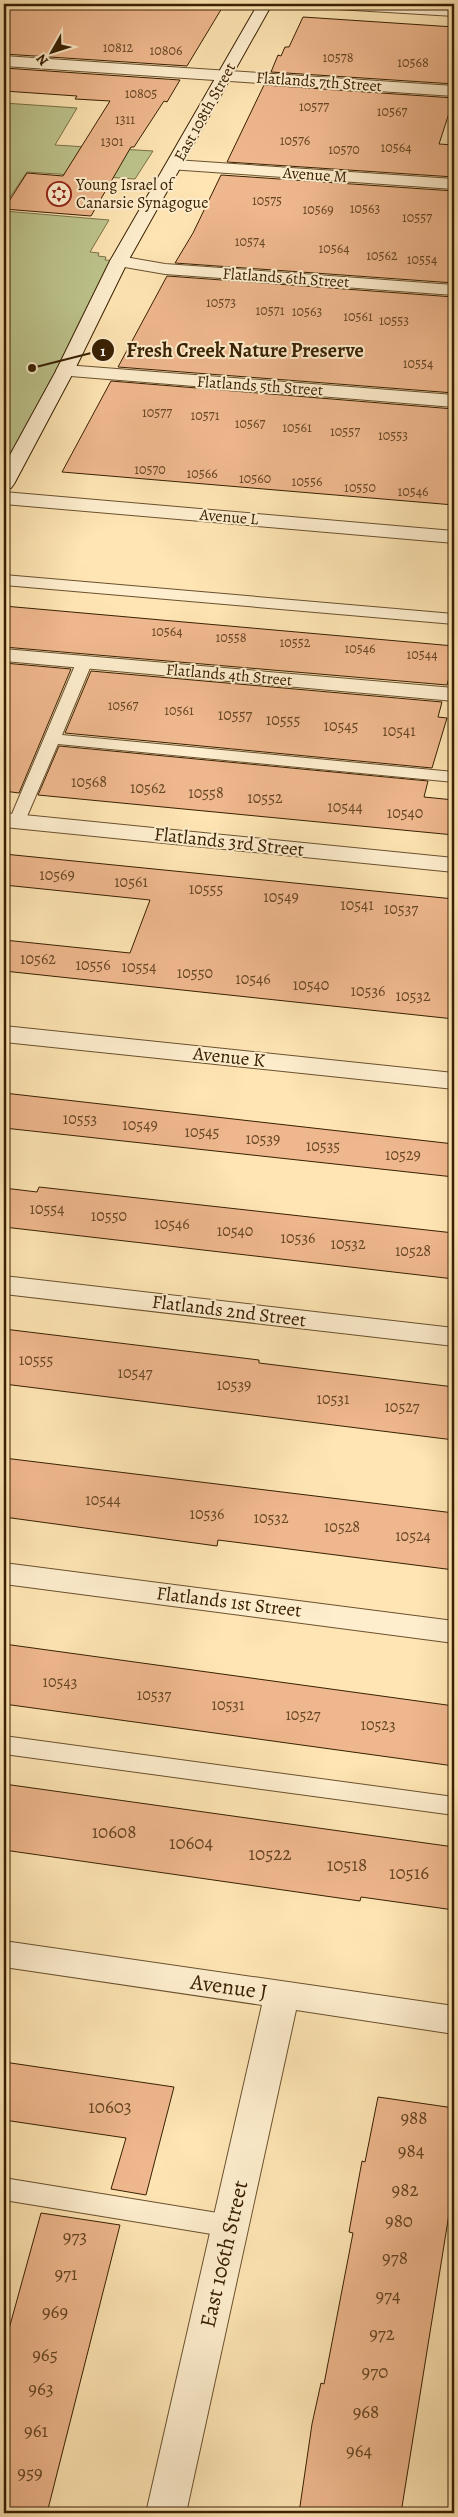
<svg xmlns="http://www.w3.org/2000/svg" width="458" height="2517" font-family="Alegreya,serif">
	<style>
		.green { fill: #bec58e; stroke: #7b7248 }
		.building { fill: #efb78d; stroke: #382002 }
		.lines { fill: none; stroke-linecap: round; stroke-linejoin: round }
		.lane-casing { stroke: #6a512e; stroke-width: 2 }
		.street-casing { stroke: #6a512e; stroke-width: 2 }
		.secondary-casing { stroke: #382002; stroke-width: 2 }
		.lane { fill: #feeece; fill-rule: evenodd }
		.street { fill: #feeece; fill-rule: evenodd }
		.secondary { fill: #feeece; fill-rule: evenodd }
		.labels { text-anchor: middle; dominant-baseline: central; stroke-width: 4; stroke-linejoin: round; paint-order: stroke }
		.far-number-label { font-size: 14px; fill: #664625 }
		.far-street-label { font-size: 16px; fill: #382002; stroke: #feeece }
		.far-poi-label { font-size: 16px; fill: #382002; stroke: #feeece; text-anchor: start }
		.number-label { font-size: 16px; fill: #664625 }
		.street-label { font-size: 19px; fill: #382002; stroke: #feeece }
		.near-number-label { font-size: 19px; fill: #664625 }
		.near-street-label { font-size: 22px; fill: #382002; stroke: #feeece }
		.leader { fill: none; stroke: #382002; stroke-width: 2 }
		.callout-dot { fill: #382002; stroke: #feeece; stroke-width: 2 }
		.mark-label { font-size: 15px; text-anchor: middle; font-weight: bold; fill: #fff }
		.callout-label { font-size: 20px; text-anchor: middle; font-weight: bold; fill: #382002; stroke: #feeece; stroke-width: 4; stroke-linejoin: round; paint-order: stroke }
	</style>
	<rect width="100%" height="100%" fill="#fee5b3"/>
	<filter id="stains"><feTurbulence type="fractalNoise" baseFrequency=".004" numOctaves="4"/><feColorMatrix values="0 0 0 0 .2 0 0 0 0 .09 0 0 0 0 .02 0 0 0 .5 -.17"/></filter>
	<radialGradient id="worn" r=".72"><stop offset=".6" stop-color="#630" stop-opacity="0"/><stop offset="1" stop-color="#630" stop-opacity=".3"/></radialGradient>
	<g class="green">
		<polygon points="4,103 77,108 55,145 153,151 135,179 27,172 4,206"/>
		<polygon points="4,211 109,220 90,252 99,253 98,256 106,257 105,260 119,261 4,475"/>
	</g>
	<g class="building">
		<polygon points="4,4 160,4 222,8 187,66 4,54"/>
		<polygon points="303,17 454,27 454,84 271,72 278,55 281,56 285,47 289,47"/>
		<polygon points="4,68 180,80 167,102 164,101 134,147 131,147 91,216 4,209 27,173 63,176 110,101 75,99 77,96 4,91"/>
		<polygon points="264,85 454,98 439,144 454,145 454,177 227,162"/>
		<polygon points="221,175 454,191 454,283 175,263 193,233"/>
		<polygon points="167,276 454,297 454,393 118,367"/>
		<polygon points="111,381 454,409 454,505 62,472"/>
		<polygon points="4,606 454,646 454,658 447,685 4,647"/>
		<polygon points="4,663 71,669 19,793 4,791"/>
		<polygon points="91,671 442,702 438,717 447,718 432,768 65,733"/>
		<polygon points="59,746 428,781 424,797 454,800 454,835 38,795"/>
		<polygon points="4,854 454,899 454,1019 4,971 4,940 130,953 150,900 4,885"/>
		<polygon points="4,1093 454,1144 454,1177 4,1128"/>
		<polygon points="39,1187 454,1233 454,1279 4,1227 4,1188 37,1192"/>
		<polygon points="4,1329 259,1360 259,1363 454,1387 454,1440 4,1384"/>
		<polygon points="4,1458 454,1513 454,1570 218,1540 217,1546 4,1517"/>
		<polygon points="4,1644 454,1706 454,1766 4,1704"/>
		<polygon points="4,1784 454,1847 454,1910 361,1897 360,1901 4,1850"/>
		<polygon points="4,2062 174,2087 146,2195 111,2189 126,2138 4,2120"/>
		<polygon points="378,2097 454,2108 454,2183 401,2513 299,2513 312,2424 321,2383 324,2384 353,2233 349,2232 362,2161 365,2162"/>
		<polygon points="41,2213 120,2225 47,2513 4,2513 4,2347"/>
	</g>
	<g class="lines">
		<defs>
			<g id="lane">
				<polygon points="4,575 454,614 454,624 4,585"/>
				<polygon points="84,658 92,663 62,735 454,772 454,782 58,744 25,821 23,825 11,825 9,821 76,663"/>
				<polygon points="4,1736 454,1797 454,1815 4,1754"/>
				<polygon points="4,2178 230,2215 240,2218 244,2226 240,2234 230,2237 4,2200"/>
			</g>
			<g id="street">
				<polygon points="313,4 391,4 454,8 454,16 320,8 315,7"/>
				<polygon points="4,56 454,86 454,96 4,66"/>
				<polygon points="175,160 454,179 454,189 169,169 167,165"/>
				<polygon points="119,256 165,264 454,285 454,295 165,274 113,265 110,261 113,257"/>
				<polygon points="65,365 454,395 454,407 58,375 56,371 58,367"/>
				<polygon points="4,492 454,531 454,543 4,504"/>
				<polygon points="4,649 454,688 454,701 4,661"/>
				<polygon points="4,813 454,858 454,872 4,827"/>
				<polygon points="4,1026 454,1073 454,1089 4,1042"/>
				<polygon points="4,1276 454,1328 454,1346 4,1294"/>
				<polygon points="4,1563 454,1621 454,1643 4,1584"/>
				<polygon points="4,1941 454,2006 454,2034 296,2010 186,2513 146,2513 262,2005 4,1967"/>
			</g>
			<polygon id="secondary" points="258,4 272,4 128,261 74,371 14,484 11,488 4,490 4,466 56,371 110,261"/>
		</defs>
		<use href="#lane" class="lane-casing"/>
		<use href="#street" class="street-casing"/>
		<use href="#secondary" class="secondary-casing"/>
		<use href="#lane" class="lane"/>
		<use href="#street" class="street"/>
		<use href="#secondary" class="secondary"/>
	</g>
	<defs>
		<symbol id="synagogue-ring" viewBox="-11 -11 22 22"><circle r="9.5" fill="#feeece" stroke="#8f2418" stroke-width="1.5"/><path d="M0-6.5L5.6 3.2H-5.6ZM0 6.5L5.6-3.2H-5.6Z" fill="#8f2418"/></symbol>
	</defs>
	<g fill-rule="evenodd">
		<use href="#synagogue-ring" x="45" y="180" width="28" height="28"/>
	</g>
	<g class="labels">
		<g class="far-number-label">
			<text x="118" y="47">10812</text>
			<text x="166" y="50">10806</text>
			<text x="338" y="57">10578</text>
			<text x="413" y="62">10568</text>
			<text x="141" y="93">10805</text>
			<text x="314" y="106">10577</text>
			<text x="392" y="111">10567</text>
			<text x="125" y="119">1311</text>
			<text x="295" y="140">10576</text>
			<text x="112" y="141">1301</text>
			<text x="396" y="147">10564</text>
			<text x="344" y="149">10570</text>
			<text x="267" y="200">10575</text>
			<text x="365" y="208">10563</text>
			<text x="318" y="209">10569</text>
			<text x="417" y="217">10557</text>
			<text x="250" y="241">10574</text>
			<text x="334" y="248">10564</text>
			<text x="382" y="255">10562</text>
			<text x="422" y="259">10554</text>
			<text x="221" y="302">10573</text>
			<text x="270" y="310">10571</text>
			<text x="307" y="311">10563</text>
			<text x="358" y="316">10561</text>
			<text x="394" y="320">10553</text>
			<text x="418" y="363">10554</text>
			<text x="157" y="412">10577</text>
			<text x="205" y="415">10571</text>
			<text x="250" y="423">10567</text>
			<text x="297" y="427">10561</text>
			<text x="345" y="431">10557</text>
			<text x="393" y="435">10553</text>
			<text x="150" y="469">10570</text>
			<text x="202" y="473">10566</text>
			<text x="255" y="478">10560</text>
			<text x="307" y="481">10556</text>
			<text x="360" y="487">10550</text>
			<text x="413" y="491">10546</text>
			<text x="167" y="631">10564</text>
			<text x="231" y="637">10558</text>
			<text x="295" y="642">10552</text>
			<text x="360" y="648">10546</text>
			<text x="422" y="654">10544</text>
			<text x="123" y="705">10567</text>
			<text x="179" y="710">10561</text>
		</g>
		<g class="far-street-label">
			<text transform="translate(319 82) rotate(4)">Flatlands 7th Street</text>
			<text transform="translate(205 112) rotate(-61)">East 108th Street</text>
			<text transform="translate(315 175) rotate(4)">Avenue M</text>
			<text transform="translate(286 278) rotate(4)">Flatlands 6th Street</text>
			<text transform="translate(260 386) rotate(4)">Flatlands 5th Street</text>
			<text transform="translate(229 517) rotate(5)">Avenue L</text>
			<text transform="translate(229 675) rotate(5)">Flatlands 4th Street</text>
		</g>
		<g class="far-poi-label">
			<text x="76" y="185">Young Israel of<tspan x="76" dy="18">Canarsie Synagogue</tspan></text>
		</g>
		<g class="number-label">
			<text x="235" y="715">10557</text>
			<text x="283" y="720">10555</text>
			<text x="341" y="726">10545</text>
			<text x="399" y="731">10541</text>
			<text x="89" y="782">10568</text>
			<text x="148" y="788">10562</text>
			<text x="206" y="793">10558</text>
			<text x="265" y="798">10552</text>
			<text x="345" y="807">10544</text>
			<text x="405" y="813">10540</text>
			<text x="57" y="875">10569</text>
			<text x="131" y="882">10561</text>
			<text x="206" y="889">10555</text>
			<text x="281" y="897">10549</text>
			<text x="357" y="905">10541</text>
			<text x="401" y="909">10537</text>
			<text x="38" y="959">10562</text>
			<text x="93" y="965">10556</text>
			<text x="139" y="967">10554</text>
			<text x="195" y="973">10550</text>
			<text x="253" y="979">10546</text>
			<text x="311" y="985">10540</text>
			<text x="368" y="991">10536</text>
			<text x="413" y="996">10532</text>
			<text x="80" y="1119">10553</text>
			<text x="140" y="1125">10549</text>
			<text x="202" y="1132">10545</text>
			<text x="263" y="1139">10539</text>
			<text x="323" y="1146">10535</text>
			<text x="403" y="1155">10529</text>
			<text x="47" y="1209">10554</text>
			<text x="109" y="1216">10550</text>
			<text x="172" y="1224">10546</text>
			<text x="235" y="1231">10540</text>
			<text x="298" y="1238">10536</text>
			<text x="348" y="1244">10532</text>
			<text x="413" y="1251">10528</text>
			<text x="36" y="1360">10555</text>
			<text x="135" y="1373">10547</text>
			<text x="234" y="1385">10539</text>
			<text x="333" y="1399">10531</text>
			<text x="402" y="1407">10527</text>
			<text x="103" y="1500">10544</text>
			<text x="207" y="1514">10536</text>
			<text x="271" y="1518">10532</text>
			<text x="342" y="1527">10528</text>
			<text x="413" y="1536">10524</text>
			<text x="60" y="1682">10543</text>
			<text x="154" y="1695">10537</text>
			<text x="228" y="1705">10531</text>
			<text x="303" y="1715">10527</text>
			<text x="378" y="1725">10523</text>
		</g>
		<g class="street-label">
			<text transform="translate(229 842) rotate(6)">Flatlands 3rd Street</text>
			<text transform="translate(229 1057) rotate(6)">Avenue K</text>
			<text transform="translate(229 1311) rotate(7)">Flatlands 2nd Street</text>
			<text transform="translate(229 1602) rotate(7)">Flatlands 1st Street</text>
		</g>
		<g class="near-number-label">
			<text x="114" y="1832">10608</text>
			<text x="191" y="1843">10604</text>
			<text x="270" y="1854">10522</text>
			<text x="347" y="1865">10518</text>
			<text x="409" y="1873">10516</text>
			<text x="110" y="2107">10603</text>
			<text x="414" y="2118">988</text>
			<text x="411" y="2151">984</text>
			<text x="405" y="2190">982</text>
			<text x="399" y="2221">980</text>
			<text x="75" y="2237">973</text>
			<text x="395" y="2258">978</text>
			<text x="66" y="2274">971</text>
			<text x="388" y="2296">974</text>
			<text x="55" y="2312">969</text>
			<text x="382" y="2334">972</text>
			<text x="45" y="2355">965</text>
			<text x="375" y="2372">970</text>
			<text x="41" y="2389">963</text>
			<text x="366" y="2412">968</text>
			<text x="36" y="2431">961</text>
			<text x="359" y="2451">964</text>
			<text x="30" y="2473">959</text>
		</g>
		<g class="near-street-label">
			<text transform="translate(229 1987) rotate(8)">Avenue J</text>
			<text transform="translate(224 2254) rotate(-77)">East 106th Street</text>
		</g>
	</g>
	<path class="leader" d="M32 368L103 350"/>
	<g class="callout-dot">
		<circle cx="32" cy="368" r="5"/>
		<circle cx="103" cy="350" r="12"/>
	</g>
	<g class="mark-label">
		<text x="103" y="356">1</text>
	</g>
	<g class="callout-label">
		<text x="245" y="357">Fresh Creek Nature Preserve</text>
	</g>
	<rect width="458" height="2517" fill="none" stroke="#fee5b3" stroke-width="20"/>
	<rect x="5" y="5" width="448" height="2507" fill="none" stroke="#382002" stroke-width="2.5"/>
	<rect x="10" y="10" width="438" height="2497" fill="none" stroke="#382002"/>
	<g transform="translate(52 52) rotate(231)" stroke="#feeece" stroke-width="4" paint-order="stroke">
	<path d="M0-4L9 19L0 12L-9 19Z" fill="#382002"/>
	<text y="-8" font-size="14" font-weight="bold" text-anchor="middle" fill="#382002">N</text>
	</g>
	<rect width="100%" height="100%" filter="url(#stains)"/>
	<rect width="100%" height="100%" fill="url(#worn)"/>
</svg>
